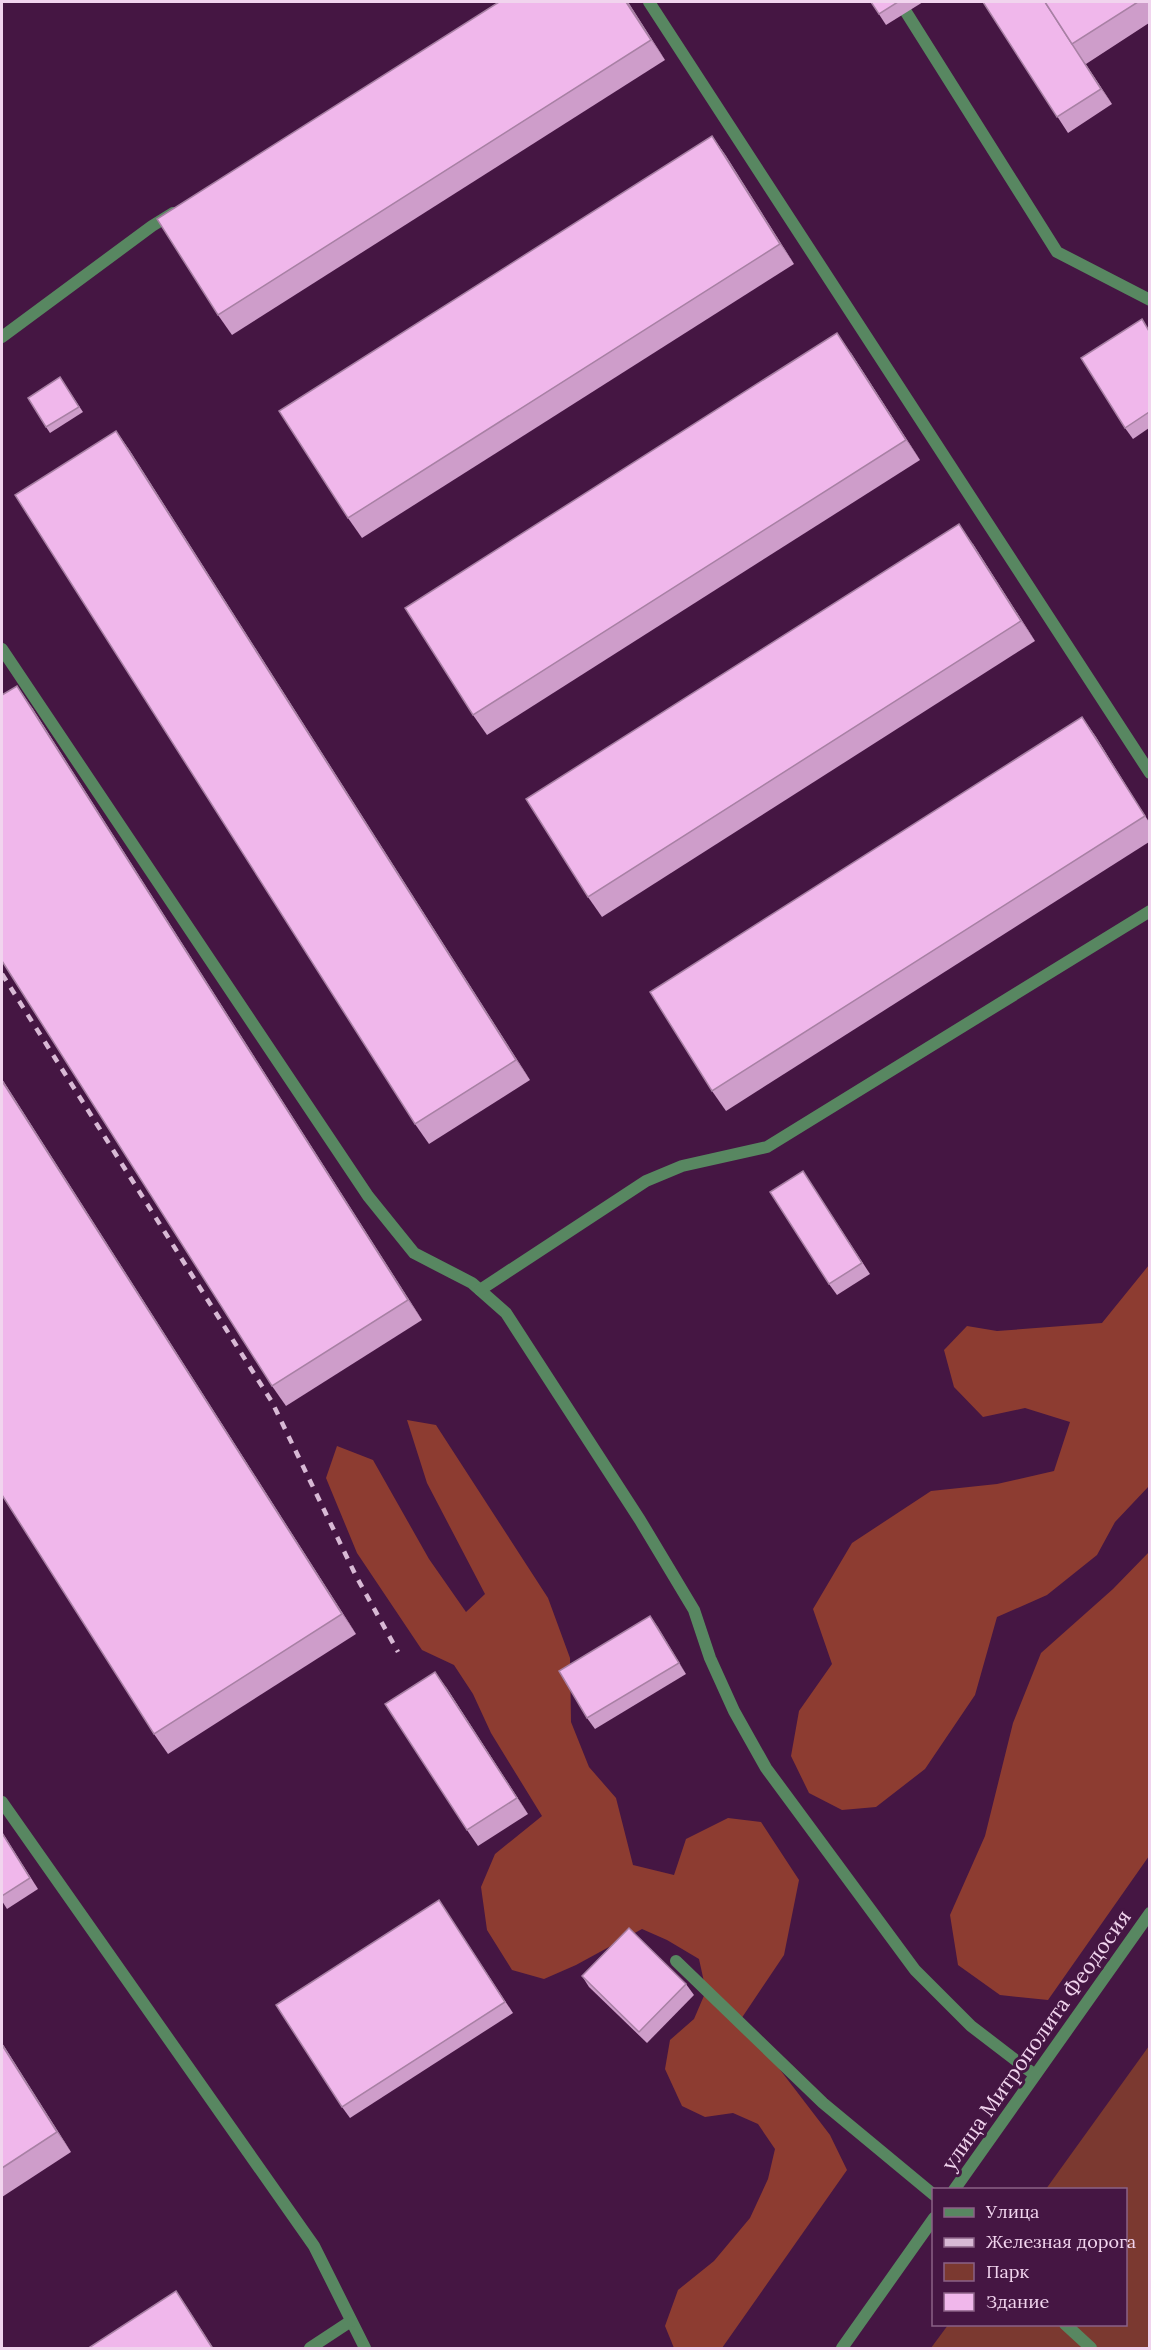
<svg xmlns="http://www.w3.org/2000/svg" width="1151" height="2350" font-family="Lora,serif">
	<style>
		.green { fill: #7b3930 }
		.forest { fill: #8d3c31 }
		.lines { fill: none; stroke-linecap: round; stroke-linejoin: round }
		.service { stroke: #588761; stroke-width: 12 }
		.minor { stroke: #588761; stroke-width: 12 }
		.rail { stroke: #d8b9d5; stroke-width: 4.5; stroke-dasharray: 8 8; stroke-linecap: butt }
		.wall { fill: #ce9dca }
		.shaded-wall { fill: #a880a4 }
		.building { fill: #f0b7eb; stroke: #a880a4; stroke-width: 1.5 }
		.labels { text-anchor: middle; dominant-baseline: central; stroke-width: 6; stroke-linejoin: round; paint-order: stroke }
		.street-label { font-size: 21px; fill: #f1d4ee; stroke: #451643 }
	</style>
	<rect width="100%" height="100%" fill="#451643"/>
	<polygon class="green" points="1149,2046 1149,2348 931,2348 948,2325 1126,2324 1126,2190 1046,2189"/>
	<g class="forest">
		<polygon points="1149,1265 1149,1486 1115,1522 1097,1555 1047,1595 997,1617 975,1695 925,1769 876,1807 842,1810 809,1793 791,1756 799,1711 832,1664 813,1609 852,1543 931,1491 997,1484 1054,1471 1070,1422 1025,1408 983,1417 954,1387 944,1350 967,1326 997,1331 1102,1323"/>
		<polygon points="407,1420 436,1425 548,1598 570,1658 571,1722 589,1767 616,1798 633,1865 674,1875 686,1839 728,1818 761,1822 799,1880 784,1955 739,2022 768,2054 830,2135 847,2170 722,2348 674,2348 665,2326 678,2290 714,2261 750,2218 768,2179 775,2149 758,2124 733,2113 705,2117 682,2106 665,2069 670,2040 694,2019 706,1991 699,1959 667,1940 642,1929 576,1965 544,1979 512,1970 487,1930 481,1887 495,1854 542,1816 491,1733 473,1694 454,1665 422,1650 357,1553 326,1478 337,1446 373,1460 429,1559 466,1612 485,1594 427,1483"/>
		<polygon points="1149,1552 1149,1856 1048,2000 1000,1995 958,1965 950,1915 985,1836 1013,1723 1041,1653 1113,1589"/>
	</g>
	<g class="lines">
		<g class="service">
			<polyline points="649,2 1150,773"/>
			<polyline points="906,12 1057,252 1150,300"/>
			<polyline points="2,337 152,226 173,213"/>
			<polyline points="2,649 368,1196 414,1253 472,1283 506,1313 640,1520 694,1610 710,1658 734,1711 766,1768 915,1970 971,2026 1035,2075"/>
			<polyline points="480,1290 646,1181 682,1166 767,1147 1150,911"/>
			<polyline points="2,1802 314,2246 365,2348"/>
			<polyline points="676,1961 823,2103 934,2195"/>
			<polyline points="1065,2324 1091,2348"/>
			<polyline points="310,2348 351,2321"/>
		</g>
		<g class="minor">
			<polyline points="954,2190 1150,1913"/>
			<polyline points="842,2348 934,2218"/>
		</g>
		<polyline class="rail" points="2,974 272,1402 356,1576 398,1652"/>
	</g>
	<g class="wall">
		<polygon points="499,2 628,2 665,60 232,335 218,315"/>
		<polygon points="871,2 923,2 886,25"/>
		<polygon points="983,2 1149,2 1149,23 1086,64 1085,63 1112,104 1068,133"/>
		<polygon points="712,136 726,156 794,264 362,538 348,518"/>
		<polygon points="1149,330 1149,428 1133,439 1125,428"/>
		<polygon points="851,353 920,460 487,735 473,715"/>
		<polygon points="60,377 83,412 50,433 46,427"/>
		<polygon points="116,431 130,451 530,1080 429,1144 415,1124"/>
		<polygon points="973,544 1035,641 602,917 588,897"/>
		<polygon points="31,706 422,1320 286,1406 272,1386"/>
		<polygon points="1082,717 1096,737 1149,822 1149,842 726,1111 712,1091"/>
		<polygon points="2,1079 356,1634 168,1754 154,1734"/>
		<polygon points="803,1171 870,1274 837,1295 829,1284"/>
		<polygon points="650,1616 686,1674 595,1729 587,1718"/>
		<polygon points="446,1687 528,1814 478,1846 467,1830"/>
		<polygon points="2,1832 38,1889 7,1909 2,1901"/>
		<polygon points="439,1900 513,2013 350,2118 342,2107"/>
		<polygon points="582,1976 686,1984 694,1995 647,2043 589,1987"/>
		<polygon points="2,2043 71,2152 2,2197"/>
	</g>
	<g class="shaded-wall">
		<polygon points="626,2 628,2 665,60 651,40"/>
		<polygon points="1074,47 1085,63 1112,104 1101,89"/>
		<polygon points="712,136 726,156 794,264 780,244"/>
		<polygon points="837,333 851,353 920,460 906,440"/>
		<polygon points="116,431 130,451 530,1080 516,1060"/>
		<polygon points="959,524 973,544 1035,641 1021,621"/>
		<polygon points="17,686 31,706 422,1320 408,1300"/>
		<polygon points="1082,717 1096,737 1149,823 1145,816"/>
		<polygon points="2,1079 356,1634 342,1614 2,1081"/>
		<polygon points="650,1616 658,1627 686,1674 679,1663"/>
		<polygon points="435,1672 446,1687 528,1814 517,1798"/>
		<polygon points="2,2043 71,2152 57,2132 2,2045"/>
		<polygon points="176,2291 187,2307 214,2349 213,2349"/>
	</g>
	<g class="building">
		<polygon points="499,2 626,2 651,40 218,315 157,219"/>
		<polygon points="871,2 898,2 879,14"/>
		<polygon points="983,2 1045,2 1101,89 1057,117"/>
		<polygon points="1045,2 1138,2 1072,44"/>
		<polygon points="712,136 780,244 348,518 279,411"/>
		<polygon points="1142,319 1149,331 1149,412 1125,428 1081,358"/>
		<polygon points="837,333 906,440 473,715 405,608"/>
		<polygon points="60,377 79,407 46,427 28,398"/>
		<polygon points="116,431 516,1060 415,1124 15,495"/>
		<polygon points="959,524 1021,621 588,897 526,799"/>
		<polygon points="17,686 408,1300 272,1386 2,961 2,695"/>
		<polygon points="1082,717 1145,816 712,1091 650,992"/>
		<polygon points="2,1081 342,1614 154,1734 2,1495"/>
		<polygon points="803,1171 862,1263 829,1284 770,1192"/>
		<polygon points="650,1616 679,1663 587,1718 559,1671"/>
		<polygon points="435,1672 517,1798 467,1830 385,1704"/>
		<polygon points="2,1833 30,1878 2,1896"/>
		<polygon points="439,1900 505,2002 342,2107 276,2005"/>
		<polygon points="629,1928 686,1984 639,2032 582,1976"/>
		<polygon points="2,2045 57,2132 2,2168"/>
		<polygon points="176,2291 213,2349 87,2349"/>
	</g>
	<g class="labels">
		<g class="street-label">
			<text transform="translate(1036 2040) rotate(-55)">улица Митрополита Феодосия</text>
		</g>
	</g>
	<rect width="1151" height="2350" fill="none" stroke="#f1d4ee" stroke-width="6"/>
	<rect x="932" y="2188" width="195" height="138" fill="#451643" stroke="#8a6287" stroke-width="1.5"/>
	<rect x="944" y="2208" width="30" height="9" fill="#588761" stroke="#8a6287" stroke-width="1.5"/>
	<text x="986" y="2218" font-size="18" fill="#f1d4ee">Улица</text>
	<rect x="944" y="2238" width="30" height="9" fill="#d8b9d5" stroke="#8a6287" stroke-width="1.5"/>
	<text x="986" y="2248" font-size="18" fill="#f1d4ee">Железная дорога</text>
	<rect x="944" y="2263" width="30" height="18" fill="#7b3930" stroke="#8a6287" stroke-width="1.5"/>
	<text x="986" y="2278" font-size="18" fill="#f1d4ee">Парк</text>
	<rect x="944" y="2293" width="30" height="18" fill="#f0b7eb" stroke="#8a6287" stroke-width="1.5"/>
	<text x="986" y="2308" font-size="18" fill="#f1d4ee">Здание</text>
</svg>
